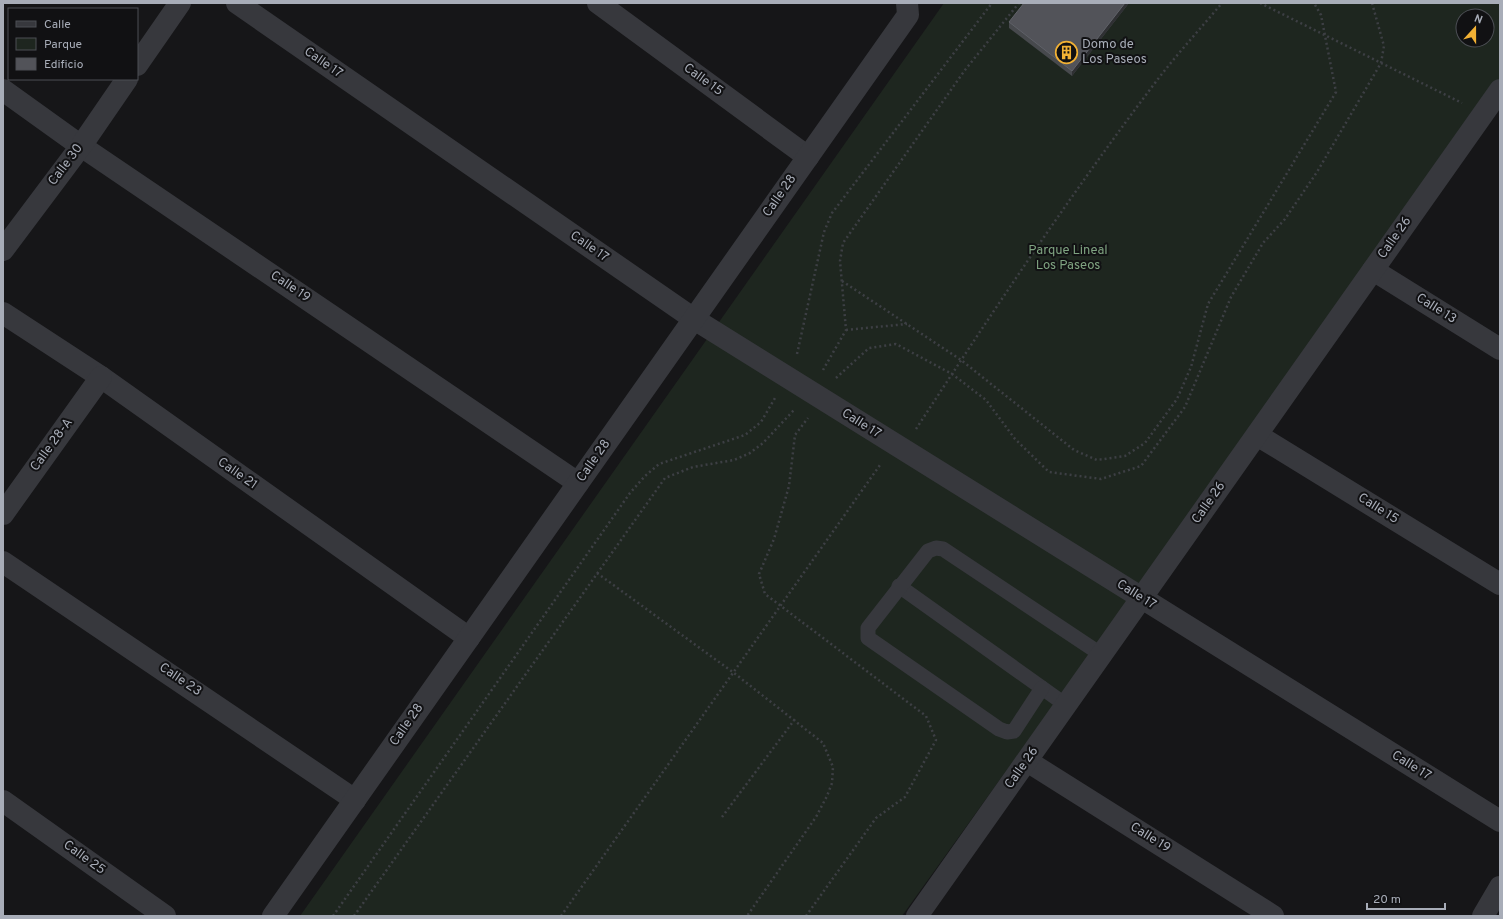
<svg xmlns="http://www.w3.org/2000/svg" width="1503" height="919" font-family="Overpass,sans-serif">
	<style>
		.green { fill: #1e261f; fill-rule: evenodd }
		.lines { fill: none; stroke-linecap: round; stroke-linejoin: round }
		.path { stroke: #3d3f44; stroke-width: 2.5; stroke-dasharray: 2 3; stroke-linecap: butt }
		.service { stroke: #37383d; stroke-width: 15 }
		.minor { stroke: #37383d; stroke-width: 22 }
		.wall { fill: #47494d }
		.shaded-wall { fill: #2f3033 }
		.building { fill: #525359; stroke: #5f6168 }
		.labels { text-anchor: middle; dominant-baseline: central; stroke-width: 4; stroke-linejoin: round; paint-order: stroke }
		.poi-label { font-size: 13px; fill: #a8adb8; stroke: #111113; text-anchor: start }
		.street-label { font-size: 13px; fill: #a8adb8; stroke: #111113 }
		.park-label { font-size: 13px; fill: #7fa381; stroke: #111113 }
	</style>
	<rect width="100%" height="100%" fill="#161618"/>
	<path class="green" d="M944,3H1500V83L902,916H300ZM1463,16H1487V40H1463Z"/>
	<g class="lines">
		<g class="path">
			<polyline points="1260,3 1462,103"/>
			<polyline points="842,281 961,360 1074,450 1097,460 1125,456 1145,443 1177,399 1191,367 1208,304 1336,92 1321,15 1314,3"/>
			<polyline points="846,330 907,324"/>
			<polyline points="797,354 824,232 832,213 992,3"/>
			<polyline points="823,370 846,330 840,261 843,243 965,70 1019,3"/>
			<polyline points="836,378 869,348 896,344 952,374 986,400 1015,439 1049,472 1101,479 1141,466 1185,407 1231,297 1263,243 1285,219 1317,172 1381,63 1384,46 1372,3"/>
			<path d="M916,429C993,311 1072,192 1158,79C1178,53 1201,28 1222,3"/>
			<polyline points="597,573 734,673 823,743 833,767 832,783 827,796 816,817 747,916"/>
			<polyline points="722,817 795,719"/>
			<polyline points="333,916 630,493 645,476 659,464 745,435 761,422 775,398"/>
			<polyline points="354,916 665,478 693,467 734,460 750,453 763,443 794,410"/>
			<polyline points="561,916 880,465"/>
			<polyline points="806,916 876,818 905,797 936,740 926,716 765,594 759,574 774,539 789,486 795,435 808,418"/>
		</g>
		<g class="service">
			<polyline points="899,586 1066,705"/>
			<polyline points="1042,688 1014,731 1007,732 999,729 868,638 868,628 928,551 936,548 943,549 1102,655"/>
		</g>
		<g class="minor">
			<polyline points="237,3 694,319 1500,821"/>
			<polyline points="598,3 808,157"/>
			<polyline points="137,65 180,3"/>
			<polyline points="3,90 81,146 578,483"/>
			<polyline points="3,250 81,146 127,79"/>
			<polyline points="1373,270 1500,349"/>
			<polyline points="3,313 101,377 469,638"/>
			<polyline points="1257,435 1500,584"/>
			<polyline points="3,514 101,377"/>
			<polyline points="3,562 355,800"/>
			<polyline points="1027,761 1273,916"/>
			<polyline points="3,801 165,916"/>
			<polyline points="273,916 908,15 907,3"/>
			<polyline points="917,916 1500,90"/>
			<polyline points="1483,916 1500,887"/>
		</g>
	</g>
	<polygon class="wall" points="1024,3 1129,3 1072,76 1009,28 1009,22"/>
	<polygon class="shaded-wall" points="1125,3 1129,3 1072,76 1072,71"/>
	<polygon class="building" points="1024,3 1125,3 1072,71 1009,22"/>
	<defs>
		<symbol id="building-ring" viewBox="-11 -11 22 22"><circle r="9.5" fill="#111113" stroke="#f2b134" stroke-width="1.5"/><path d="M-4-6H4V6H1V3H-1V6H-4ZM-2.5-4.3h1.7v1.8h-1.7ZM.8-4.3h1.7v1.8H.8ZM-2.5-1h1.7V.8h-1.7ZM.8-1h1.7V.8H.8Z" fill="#f2b134"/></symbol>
	</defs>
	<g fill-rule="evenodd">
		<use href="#building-ring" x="1054" y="40" width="25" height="25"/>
	</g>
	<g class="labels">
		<g class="poi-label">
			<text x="1082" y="45">Domo de<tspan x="1082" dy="15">Los Paseos</tspan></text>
		</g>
		<g class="street-label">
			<text transform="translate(323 63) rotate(35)">Calle 17</text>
			<text transform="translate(703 80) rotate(36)">Calle 15</text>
			<text transform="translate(66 165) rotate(-53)">Calle 30</text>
			<text transform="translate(780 196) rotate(-55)">Calle 28</text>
			<text transform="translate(1395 238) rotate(-55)">Calle 26</text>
			<text transform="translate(589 247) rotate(35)">Calle 17</text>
			<text transform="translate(290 287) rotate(34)">Calle 19</text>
			<text transform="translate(1436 309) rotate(32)">Calle 13</text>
			<text transform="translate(861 424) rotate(32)">Calle 17</text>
			<text transform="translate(52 445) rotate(-54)">Calle 28-A</text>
			<text transform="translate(594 461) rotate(-55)">Calle 28</text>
			<text transform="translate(237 474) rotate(35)">Calle 21</text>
			<text transform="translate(1209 503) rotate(-55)">Calle 26</text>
			<text transform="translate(1378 509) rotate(32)">Calle 15</text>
			<text transform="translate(1136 595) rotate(32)">Calle 17</text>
			<text transform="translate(180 680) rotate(34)">Calle 23</text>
			<text transform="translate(407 725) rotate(-55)">Calle 28</text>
			<text transform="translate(1411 766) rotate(32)">Calle 17</text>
			<text transform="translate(1022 768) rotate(-55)">Calle 26</text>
			<text transform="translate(1150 838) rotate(32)">Calle 19</text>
			<text transform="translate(84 858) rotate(36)">Calle 25</text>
		</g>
		<g class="park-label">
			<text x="1068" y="251">Parque Lineal<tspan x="1068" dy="15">Los Paseos</tspan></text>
		</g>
	</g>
	<rect width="1503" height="919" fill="none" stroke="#a8adb8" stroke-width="8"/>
	<rect x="8" y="8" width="130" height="72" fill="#111113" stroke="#4d4f55"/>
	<rect x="16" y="21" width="20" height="6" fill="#37383d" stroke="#4d4f55"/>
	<text x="44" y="28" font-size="12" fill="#a8adb8">Calle</text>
	<rect x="16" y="38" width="20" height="12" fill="#1e261f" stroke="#4d4f55"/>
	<text x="44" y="48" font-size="12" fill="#a8adb8">Parque</text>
	<rect x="16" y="58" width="20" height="12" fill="#525359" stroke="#4d4f55"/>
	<text x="44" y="68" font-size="12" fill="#a8adb8">Edificio</text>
	<g transform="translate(1475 28) rotate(21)"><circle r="19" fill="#111113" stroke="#4d4f55"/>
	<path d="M0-3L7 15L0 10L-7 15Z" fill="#f2b134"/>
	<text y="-6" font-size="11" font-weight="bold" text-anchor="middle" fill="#a8adb8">N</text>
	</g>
	<path d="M1367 903v6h78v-6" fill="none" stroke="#a8adb8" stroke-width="2"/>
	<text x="1373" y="903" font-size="12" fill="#a8adb8" stroke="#111113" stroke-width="3" paint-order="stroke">20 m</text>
</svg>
